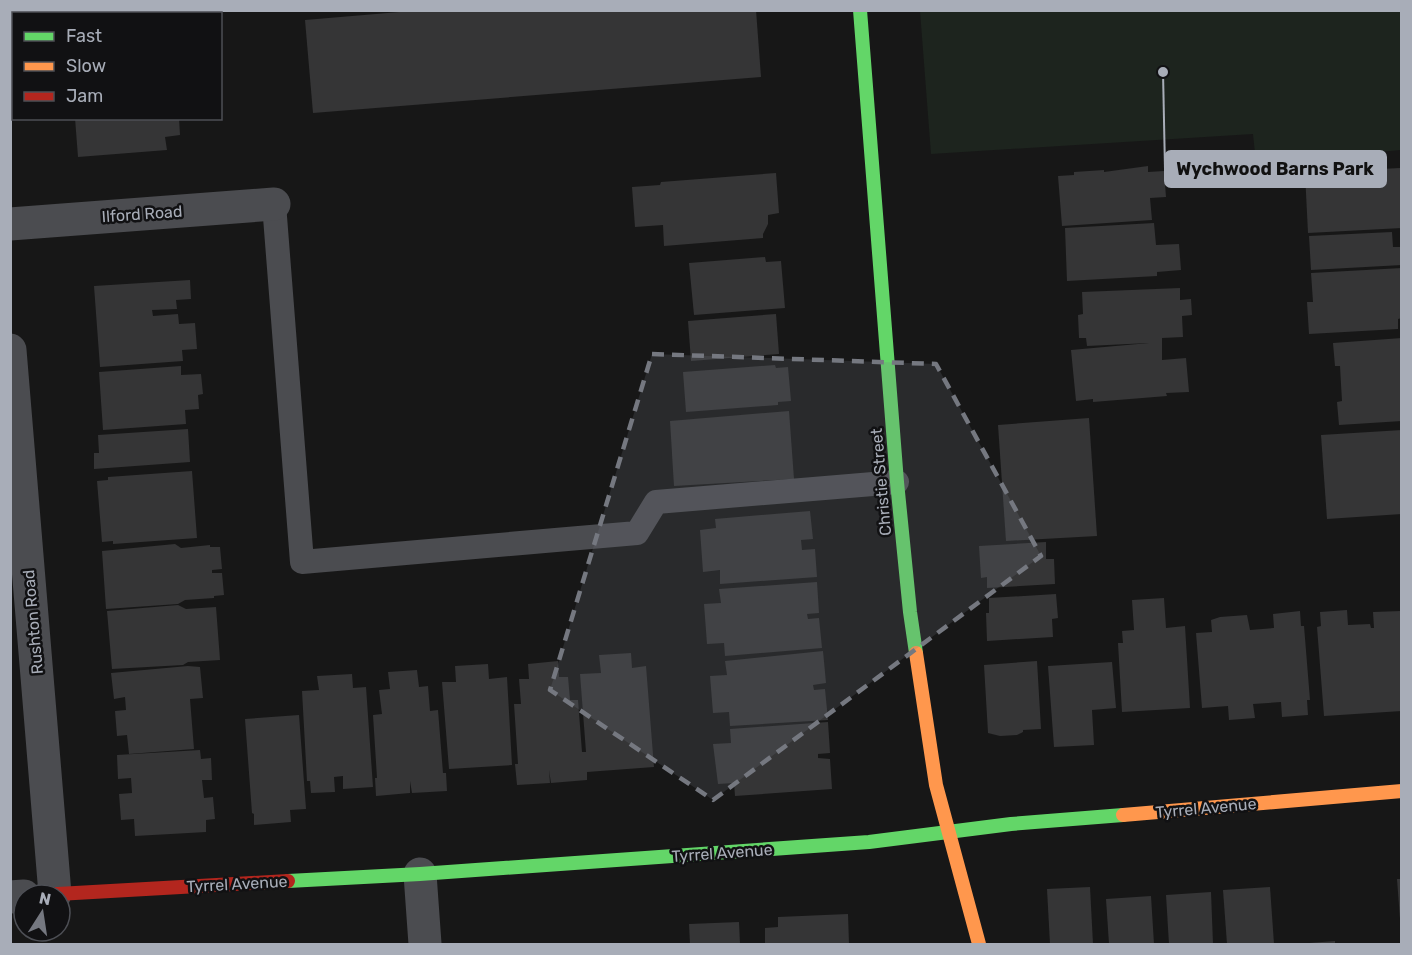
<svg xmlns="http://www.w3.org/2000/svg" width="1412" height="955" font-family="Rubik,sans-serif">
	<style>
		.green { fill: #1d241e }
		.building { fill: #353536 }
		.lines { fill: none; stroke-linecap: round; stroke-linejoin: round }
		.lane { stroke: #4b4c50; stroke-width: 24 }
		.street { stroke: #4b4c50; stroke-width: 33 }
		.fast { stroke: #63d668; stroke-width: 14 }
		.slow { stroke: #ff974d; stroke-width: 14 }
		.jam { stroke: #b3261e; stroke-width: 14 }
		.marked { fill: #757880; fill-opacity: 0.2; stroke: #757880; stroke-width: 4.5; stroke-dasharray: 12 8; stroke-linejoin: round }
		.labels { text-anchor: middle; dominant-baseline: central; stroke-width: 5; stroke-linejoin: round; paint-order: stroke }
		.street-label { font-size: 16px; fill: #a8adb8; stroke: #111113 }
		.leader { fill: none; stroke: #a8adb8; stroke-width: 2 }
		.callout-dot { fill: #a8adb8; stroke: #111113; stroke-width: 2 }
		.callout { fill: #a8adb8; stroke: #a8adb8; stroke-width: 2 }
		.callout-label { font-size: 18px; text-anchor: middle; font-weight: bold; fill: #111 }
	</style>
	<rect width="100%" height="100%" fill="#171717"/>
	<polygon class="green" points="920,11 1401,11 1401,150 1256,163 1253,134 931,154"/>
	<g class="building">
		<rect x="66" y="10" width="103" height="4"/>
		<polygon points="423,10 756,10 761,77 313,113 305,20"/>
		<polygon points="75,118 179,118 180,135 165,137 167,150 78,157"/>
		<polygon points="1148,166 1148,172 1164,171 1166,197 1150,198 1152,220 1062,226 1058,176 1074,175 1074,172 1104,170 1104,172"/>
		<polygon points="1400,168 1402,228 1308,233 1305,173"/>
		<polygon points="776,173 779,213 768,215 768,224 763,234 763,238 664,246 663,225 635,227 632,187 660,185 661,182"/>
		<polygon points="1154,223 1156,245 1179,244 1181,270 1157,272 1157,276 1067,281 1065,228"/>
		<polygon points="1392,232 1393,247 1402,247 1402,265 1311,270 1309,236"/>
		<polygon points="765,257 766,262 781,261 785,308 694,315 689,263"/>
		<polygon points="1402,268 1402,318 1398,319 1398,329 1309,334 1307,302 1313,302 1311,273"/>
		<polygon points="190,280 191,299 176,300 177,309 152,310 153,316 178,314 179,324 195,323 197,349 182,350 183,361 100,367 94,286"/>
		<polygon points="1180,288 1180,300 1191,299 1192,315 1182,316 1183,337 1162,338 1162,360 1186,358 1189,392 1166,393 1167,396 1093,402 1093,399 1076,401 1071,350 1149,343 1087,346 1086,338 1079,338 1078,315 1083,314 1082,292"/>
		<polygon points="776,314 779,354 691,361 688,321"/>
		<polygon points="1402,338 1402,421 1339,425 1337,402 1342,401 1341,384 1340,366 1335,366 1333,343"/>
		<polygon points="775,365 776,368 788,367 791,401 778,402 778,405 686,412 683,372"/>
		<polygon points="181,366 181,375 201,374 203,394 198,395 199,409 185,410 186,424 103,430 99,372"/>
		<polygon points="789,411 794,479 674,486 670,421"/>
		<polygon points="1089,418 1097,536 1006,541 998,425"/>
		<polygon points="188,429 190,462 94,469 94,453 99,453 98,435"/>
		<polygon points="1402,430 1402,514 1327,519 1321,435"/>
		<polygon points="192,471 197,538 113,544 113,541 102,542 97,481 108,480 108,477"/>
		<polygon points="810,511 813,539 801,540 802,550 815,549 817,577 720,584 720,570 703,572 700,530 716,528 715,519"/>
		<polygon points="1046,542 1046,559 1054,559 1055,584 987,588 987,577 981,578 979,546"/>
		<polygon points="175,544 181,548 210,545 210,547 220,547 222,569 212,570 212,573 222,573 224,595 214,596 214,598 185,600 178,604 106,609 102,551"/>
		<polygon points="817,582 819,613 807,614 808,619 819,618 822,648 725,656 724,643 707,644 704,604 721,603 719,589"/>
		<polygon points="1056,594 1058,618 1052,619 1053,637 987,641 986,613 989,613 989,598"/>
		<polygon points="1164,598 1166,628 1185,626 1190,708 1122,712 1118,643 1123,643 1122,631 1134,630 1132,600"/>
		<polygon points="178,605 186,609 216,607 220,660 188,662 183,665 112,669 107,611"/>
		<polygon points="1347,610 1348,625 1370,624 1371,628 1374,628 1373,612 1401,611 1402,711 1324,716 1317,627 1321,626 1320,612"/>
		<polygon points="1300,611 1301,626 1304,626 1310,700 1307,700 1308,715 1282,717 1281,702 1253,704 1255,718 1229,720 1228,706 1202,708 1196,633 1212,632 1211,620 1220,617 1247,615 1250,630 1274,628 1273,614"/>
		<polygon points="823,651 826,683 813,685 814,690 825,689 828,720 730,726 729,712 713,713 710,676 727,675 725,661"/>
		<polygon points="631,653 632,668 646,666 654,767 587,772 587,780 551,783 549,770 550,783 517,785 515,764 518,764 514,704 521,704 519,679 529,679 528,664 558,661 559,677 568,677 570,700 578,700 582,752 586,752 580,674 601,673 599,655"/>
		<polygon points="1037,661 1041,729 1023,730 1023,732 1017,735 1000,736 988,733 984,665"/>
		<polygon points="1112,662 1116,708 1092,710 1094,745 1054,747 1048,666"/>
		<polygon points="488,664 489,679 507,677 512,765 449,769 442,682 456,682 455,666"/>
		<polygon points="188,666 200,667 203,698 190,699 194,749 129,754 127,735 117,736 115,711 126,710 125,697 114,699 111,673"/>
		<polygon points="417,670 419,687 428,686 430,711 438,710 443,773 446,773 447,791 412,793 410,781 410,793 376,796 375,778 377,778 373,715 382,714 379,690 390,689 388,672"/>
		<polygon points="352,674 353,688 366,687 373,787 343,789 343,776 334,777 335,792 311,793 310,781 307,781 302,691 319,690 317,676"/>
		<polygon points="299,715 306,809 290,810 291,822 254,825 254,814 252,813 245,719"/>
		<polygon points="828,722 830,753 818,754 818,758 830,759 832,789 735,796 734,783 718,784 713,744 731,743 730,729"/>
		<polygon points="200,750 201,759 211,758 212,780 202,780 204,798 213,797 215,819 206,820 206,832 135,836 134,819 121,820 119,794 132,793 131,778 118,779 117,755"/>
		<polygon points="1397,879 1402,879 1402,919 1400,919"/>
		<polygon points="1090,887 1093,944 1050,944 1047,889"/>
		<polygon points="1270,887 1274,944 1227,944 1223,890"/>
		<polygon points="1211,892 1213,944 1169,944 1166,895"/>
		<polygon points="1151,896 1154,944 1109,944 1106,899"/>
		<polygon points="848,914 849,944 765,944 765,928 778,927 778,917"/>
		<polygon points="739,922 740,944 690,944 689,924"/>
		<polygon points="1335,941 1335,944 1309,944 1309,943"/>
	</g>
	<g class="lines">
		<polyline class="lane" points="274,204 302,562 637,533 656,502 897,482"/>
		<g class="street">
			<polyline points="10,224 274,204"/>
			<polyline points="10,350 55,894"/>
			<polyline points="420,874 425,944"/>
			<polyline points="10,897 24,896"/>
		</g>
		<g class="fast">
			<polyline points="860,10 897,482 910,612 916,653"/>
			<polyline points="288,881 420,874 869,842 1011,824 1123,815"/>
		</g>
		<g class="slow">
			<polyline points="916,653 936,785 979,944"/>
			<polyline points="1123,815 1402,791"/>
		</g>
		<polyline class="jam" points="40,895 288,881"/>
	</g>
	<path class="marked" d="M652,354L936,364L1041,556L713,800L550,690Z"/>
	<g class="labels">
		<g class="street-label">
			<text transform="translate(142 214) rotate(-4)">Ilford Road</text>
			<text transform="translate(881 482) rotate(-95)">Christie Street</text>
			<text transform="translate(33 622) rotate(-95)">Rushton Road</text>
			<text transform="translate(1206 808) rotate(-5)">Tyrrel Avenue</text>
			<text transform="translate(722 853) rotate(-4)">Tyrrel Avenue</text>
			<text transform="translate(237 884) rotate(-3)">Tyrrel Avenue</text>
		</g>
	</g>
	<path class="leader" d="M1163 72L1165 169"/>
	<circle class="callout-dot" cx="1163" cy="72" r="6"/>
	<rect class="callout" x="1165" y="151" width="221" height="36" rx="6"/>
	<g class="callout-label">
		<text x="1275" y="175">Wychwood Barns Park</text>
	</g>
	<rect width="1412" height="955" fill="none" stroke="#a8adb8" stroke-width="24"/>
	<rect x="12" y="12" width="210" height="108" fill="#111113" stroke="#4d4f55" stroke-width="1.5"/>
	<rect x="24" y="32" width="30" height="9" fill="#63d668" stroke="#4d4f55" stroke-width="1.5"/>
	<text x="66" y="42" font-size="18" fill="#a8adb8">Fast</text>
	<rect x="24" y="62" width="30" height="9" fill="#ff974d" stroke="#4d4f55" stroke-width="1.5"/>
	<text x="66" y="72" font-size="18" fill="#a8adb8">Slow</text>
	<rect x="24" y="92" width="30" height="9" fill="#b3261e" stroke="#4d4f55" stroke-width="1.5"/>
	<text x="66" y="102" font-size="18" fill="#a8adb8">Jam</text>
	<g transform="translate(42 913) rotate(12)"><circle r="28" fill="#111113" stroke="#4d4f55" stroke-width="1.5"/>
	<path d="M0-4.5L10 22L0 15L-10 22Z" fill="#757880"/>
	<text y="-9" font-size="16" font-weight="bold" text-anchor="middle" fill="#a8adb8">N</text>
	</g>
</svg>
